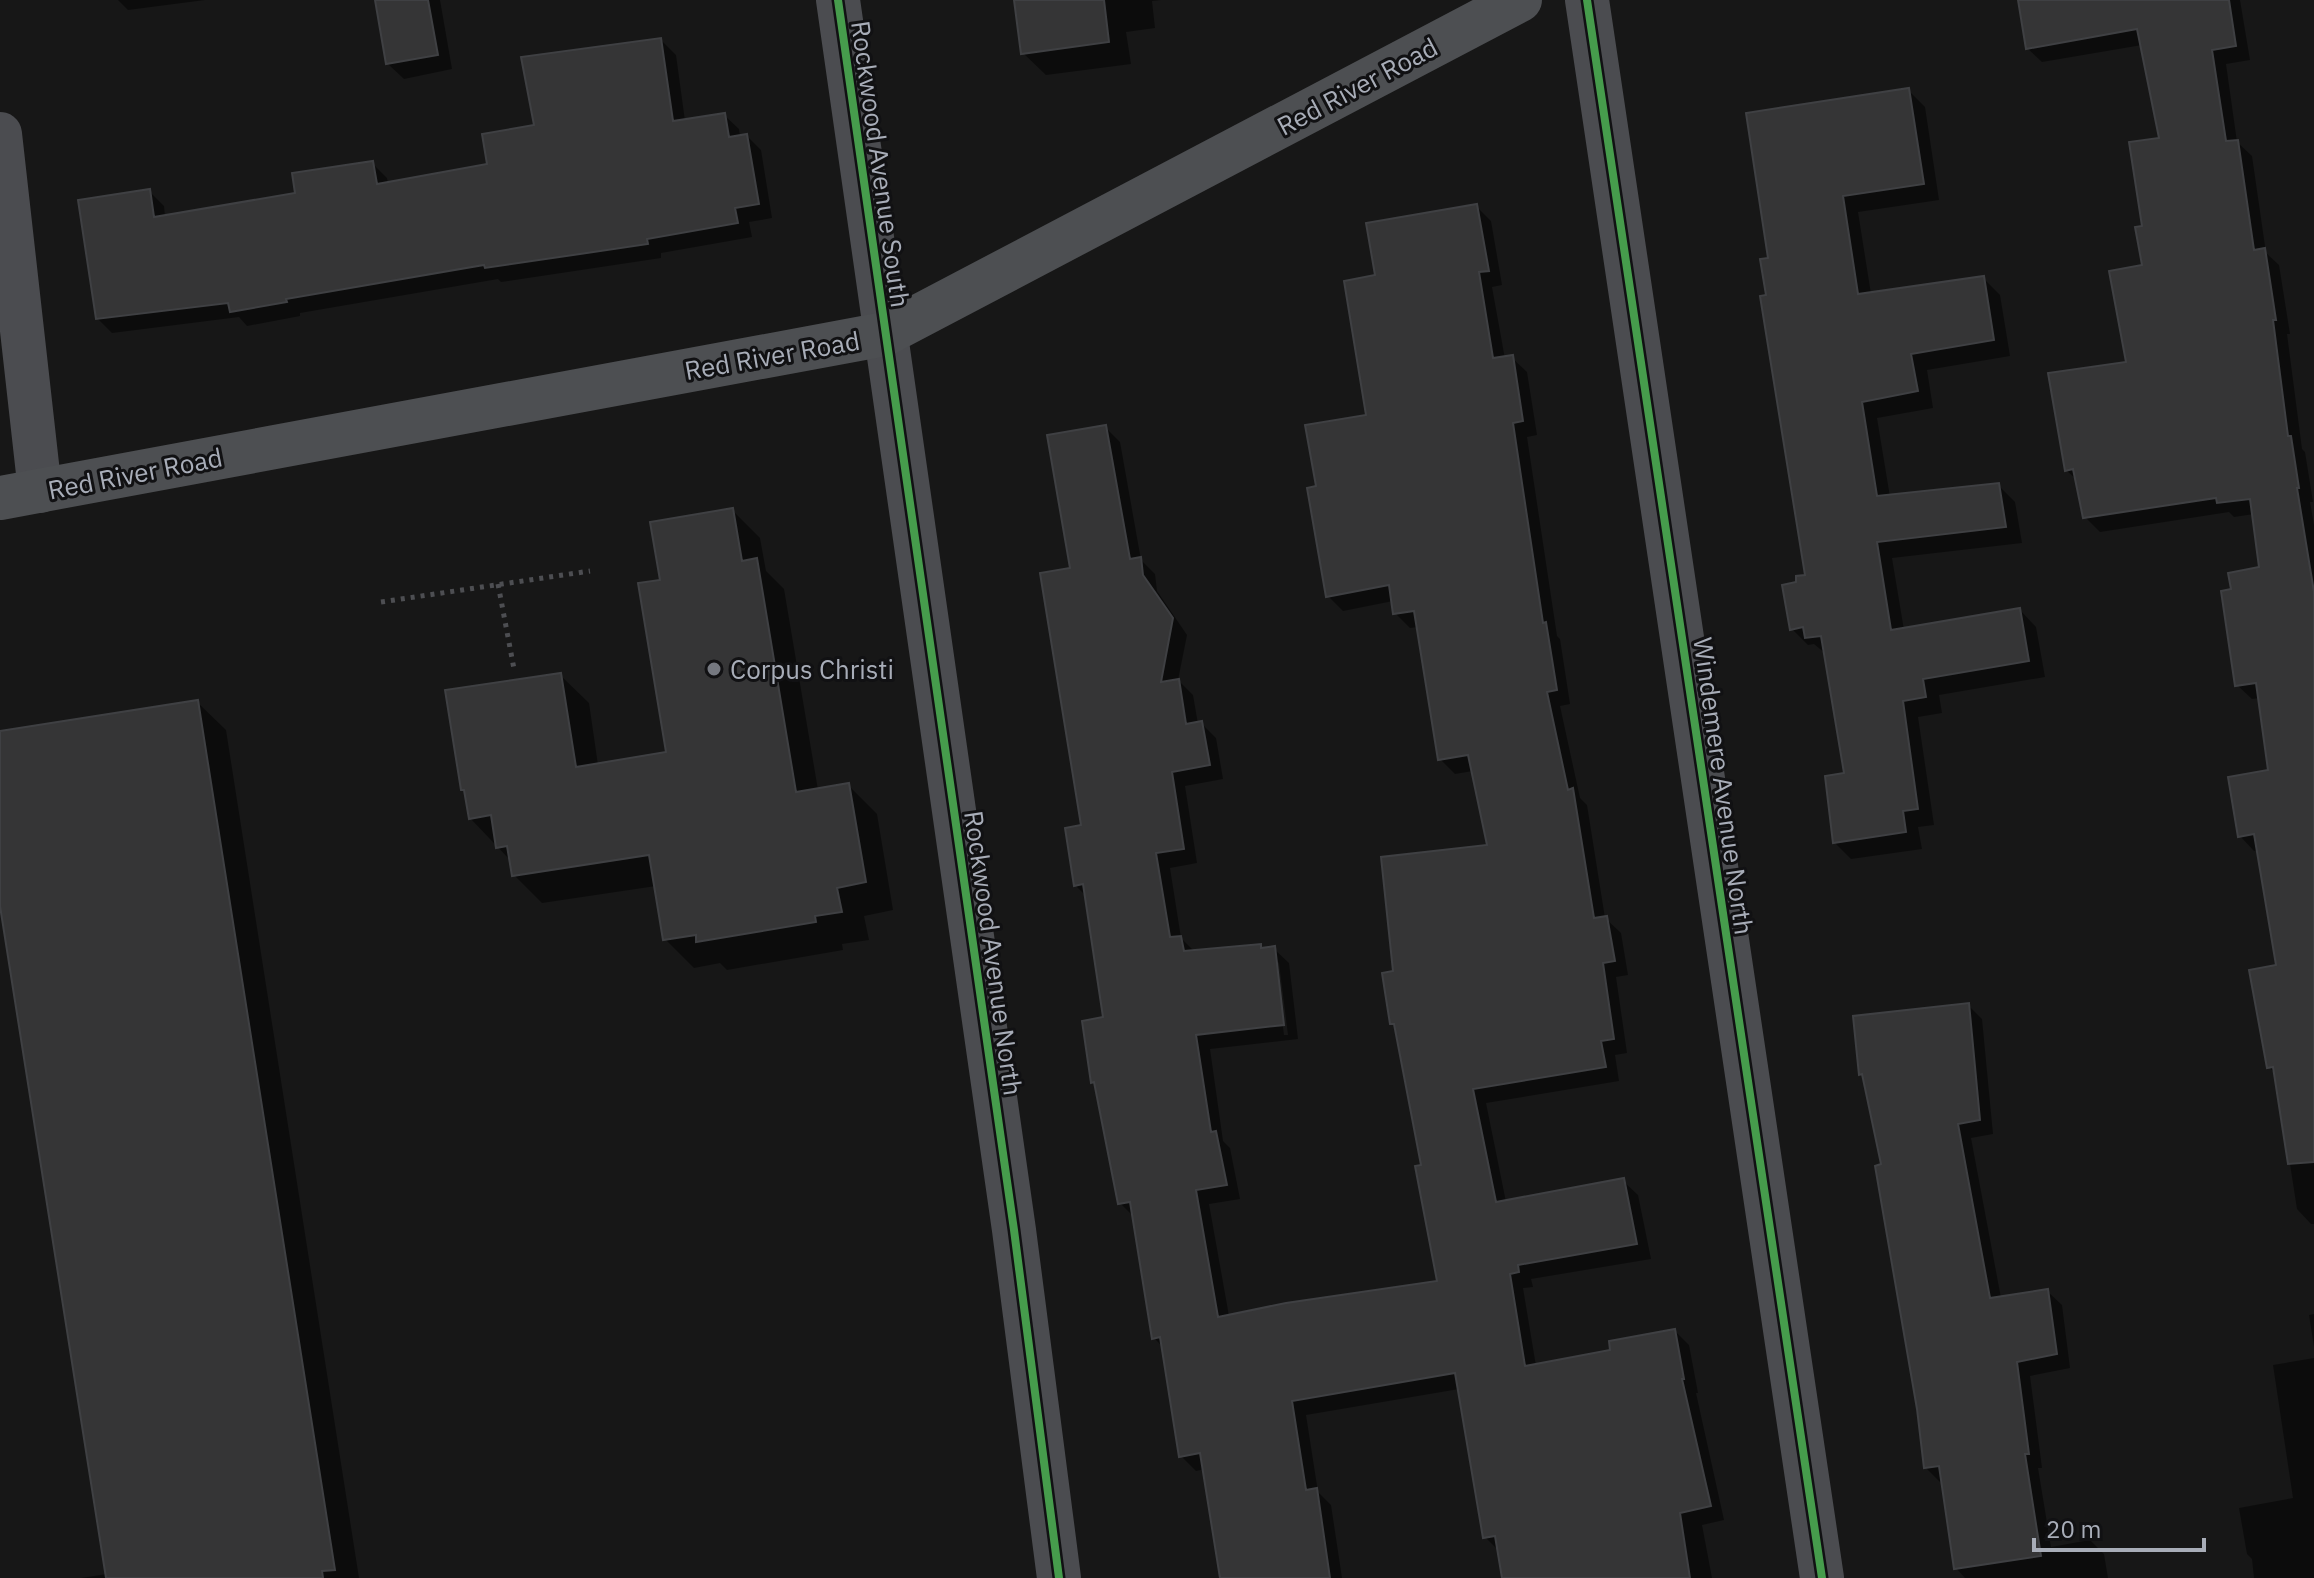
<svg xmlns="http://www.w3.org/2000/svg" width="2314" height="1578" font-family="'IBM Plex Sans',sans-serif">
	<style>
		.shadow { fill: #0007; fill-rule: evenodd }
		.building { fill: #353536; stroke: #3f4043; stroke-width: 2 }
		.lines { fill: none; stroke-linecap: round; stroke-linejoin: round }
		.path { stroke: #4d4e52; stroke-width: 5; stroke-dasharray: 4 6; stroke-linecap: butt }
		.minor { stroke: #4b4c50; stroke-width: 44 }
		.major { stroke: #4d4f52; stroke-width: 44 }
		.cycleway-casing { stroke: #111113; stroke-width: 13 }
		.cycleway { stroke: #469c4c; stroke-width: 8 }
		.poi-dot { fill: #757880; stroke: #111113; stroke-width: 3 }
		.labels { text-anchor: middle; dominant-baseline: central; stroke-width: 6; stroke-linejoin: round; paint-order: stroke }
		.street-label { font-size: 26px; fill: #a8adb8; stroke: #111113 }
		.poi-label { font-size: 26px; fill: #a8adb8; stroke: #111113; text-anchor: start }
	</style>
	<rect width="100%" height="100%" fill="#171717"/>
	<g class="shadow">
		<polygon points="118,0 205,0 128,10"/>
		<polygon points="377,0 440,0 452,69 404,79 388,64"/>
		<polygon points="1016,0 1161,0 1152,1 1155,28 1126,32 1131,64 1046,75 1023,53"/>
		<polygon points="2020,0 2240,0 2250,60 2226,64 2237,142 2252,156 2266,253 2279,265 2290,334 2287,334 2302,449 2305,452 2313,502 2310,502 2314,525 2314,1224 2311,1224 2297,1209 2276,1074 2269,1067 2278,966 2259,850 2254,851 2240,836 2271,772 2260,698 2252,699 2237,685 2233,591 2262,569 2254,514 2234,517 2229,512 2100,532 2085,517 2078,481 2066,470 2128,364 2144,267 2144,227 2162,139 2142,45 2042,62 2027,48"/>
		<polygon points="661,40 676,55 685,121 724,115 739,129 740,137 747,136 761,150 772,218 749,222 752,237 661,253 661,258 501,282 498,279 300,313 300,316 247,326 239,317 112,333 97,318 149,191 164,206 165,217 298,195 372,163 387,178 388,184 490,166 537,127"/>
		<polygon points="1908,90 1925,107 1939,200 1858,212 1871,294 1983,278 2000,295 2010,356 1927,370 1933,408 1877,418 1890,497 1998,485 2015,502 2022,543 1892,558 1904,630 2020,610 2036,627 2045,677 1939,695 1942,713 1918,717 1934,825 1918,827 1922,849 1851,859 1835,843 1846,775 1826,654 1814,644 1808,645 1792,629 1798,583 1807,576 1768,297 1770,259"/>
		<path d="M1476,206L1491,221L1502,285L1492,287L1505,359L1512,358L1527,372L1537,435L1527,437L1557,636L1560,639L1570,704L1560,706L1580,798L1587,805L1605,918L1621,933L1628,975L1616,977L1627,1053L1615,1055L1619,1081L1486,1103L1506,1202L1623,1181L1638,1195L1651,1259L1531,1279L1533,1287L1523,1288L1536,1366L1613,1352L1675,1331L1689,1345L1698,1393H1696L1724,1520L1702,1525L1712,1578H1504L1500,1552L1485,1537L1459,1389L1306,1415L1318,1492L1331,1505L1342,1578H1222L1205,1469L1196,1471L1181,1456L1163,1347L1154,1338L1135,1218L1120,1203L1096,1085L1093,1082L1105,1019L1086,896L1075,885L1084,827L1072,570L1105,427L1120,442L1141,560L1155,574L1157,591L1187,635L1178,680L1193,695L1198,724L1201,723L1216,738L1223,779L1185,786L1197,863L1170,868L1181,938L1195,952L1260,946L1264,950L1274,949L1289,963L1298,1039L1210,1049L1223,1141L1230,1148L1240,1199L1209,1204L1229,1316L1439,1282L1424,1167L1397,1029L1392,1024L1396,973L1489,846L1473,771L1455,774L1440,759L1418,627L1410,628L1395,613L1393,601L1343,611L1328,596L1318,488L1369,417L1377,277ZM1274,958L1279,963L1288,1035H1284Z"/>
		<polygon points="732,510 760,538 766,571 784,589 818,790 848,785 877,814 893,910 864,916 869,940 842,944 843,950 727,970 720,963 694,968 665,939 656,886 542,903 514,875 511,861 470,818 466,792 463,789 560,675 589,703 598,765 669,753 662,582"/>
		<polygon points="197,702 226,730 359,1578 81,1578 107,1574 0,893 0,733"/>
		<polygon points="1968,1005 1982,1019 1993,1134 1971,1138 2001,1298 2047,1291 2062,1305 2070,1368 2030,1376 2042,1468 2038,1468 2051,1547 2090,1540 2104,1554 2108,1578 1965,1578 1956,1568 1943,1481 1940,1482 1926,1468 1883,1166 1865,1077 1861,1074"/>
		<polygon points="2314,1314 2314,1347 2309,1315"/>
		<polygon points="2314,1358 2314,1578 2254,1578 2252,1559 2247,1554 2239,1508 2293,1498 2273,1365"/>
	</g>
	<g class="building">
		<polygon points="375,0 428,0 438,55 386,64"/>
		<polygon points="1014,0 1104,0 1109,42 1021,54"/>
		<polygon points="2018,0 2229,0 2236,46 2212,50 2226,141 2238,140 2254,250 2265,248 2276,320 2273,320 2288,436 2291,436 2299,488 2297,488 2314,592 2314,1162 2288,1164 2273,1067 2267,1068 2249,970 2276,965 2254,834 2238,837 2228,777 2268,770 2256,683 2235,686 2221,591 2231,589 2228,573 2259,567 2250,499 2217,503 2216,498 2083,518 2073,469 2065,471 2048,373 2126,362 2109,271 2142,265 2135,227 2142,226 2129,142 2159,138 2137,29 2026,49"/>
		<polygon points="661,38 673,121 725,113 729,137 747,134 759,204 735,208 738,223 647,239 648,244 485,268 484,265 286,299 287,302 230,312 228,303 96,319 78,200 150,189 154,217 295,193 292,173 373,161 377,184 487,164 482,134 534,125 521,57"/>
		<polygon points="1909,88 1924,184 1843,196 1858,294 1984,276 1994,340 1911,354 1918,391 1862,402 1877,496 1999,483 2006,527 1877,542 1891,630 2020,608 2029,661 1923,679 1926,697 1903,701 1918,809 1903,811 1906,832 1833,843 1825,776 1844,773 1821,636 1805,638 1803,627 1790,630 1782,585 1796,582 1796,576 1805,575 1760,296 1766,295 1760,259 1768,258 1746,113"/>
		<polygon points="1477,204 1489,271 1479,272 1493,358 1513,355 1523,421 1513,423 1543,623 1546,622 1557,690 1547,692 1568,790 1573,788 1594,918 1607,916 1615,961 1603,963 1614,1039 1601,1041 1606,1067 1473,1089 1496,1202 1624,1178 1637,1244 1518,1265 1519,1272 1510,1274 1525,1366 1610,1350 1609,1341 1675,1329 1684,1379 1682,1379 1711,1506 1680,1513 1690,1578 1502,1578 1495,1536 1483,1538 1455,1373 1292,1401 1306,1490 1317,1488 1330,1578 1220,1578 1200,1453 1179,1457 1160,1337 1152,1339 1130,1202 1118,1204 1094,1082 1091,1083 1082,1021 1103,1017 1083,884 1074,886 1065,828 1081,825 1040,573 1070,568 1047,435 1106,425 1130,559 1141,557 1143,575 1173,618 1161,682 1179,679 1186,724 1202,721 1210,765 1172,772 1184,849 1156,853 1170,937 1181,936 1184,951 1261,944 1261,948 1275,946 1284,1025 1196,1035 1211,1132 1216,1131 1227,1185 1196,1190 1218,1317 1286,1303 1437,1281 1415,1166 1421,1165 1394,1024 1390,1024 1382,973 1393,971 1381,857 1487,845 1468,755 1438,760 1414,611 1393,614 1389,585 1326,597 1307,488 1316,486 1305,425 1366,415 1344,281 1375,275 1366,223"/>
		<polygon points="733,508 742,561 757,558 796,792 849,783 866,882 837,888 842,912 815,916 816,922 696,942 696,935 663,940 649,855 512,876 507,846 496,848 491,815 469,819 464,790 461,790 445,690 561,673 576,767 666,752 638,583 660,580 650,522"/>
		<polygon points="198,700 335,1570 322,1571 323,1578 106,1578 0,906 0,731"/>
		<polygon points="1969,1003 1980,1120 1958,1124 1990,1298 2048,1289 2057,1354 2017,1362 2029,1454 2025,1454 2041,1556 1954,1569 1939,1466 1924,1468 1917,1409 1875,1166 1881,1164 1862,1074 1859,1075 1853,1016"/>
	</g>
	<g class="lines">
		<g class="path">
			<polyline points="498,584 514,669"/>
			<polyline points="381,602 590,571"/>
		</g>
		<g class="minor">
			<polyline points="838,0 1014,1230 1059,1578"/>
			<polyline points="1587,0 1822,1578"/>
			<polyline points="0,134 40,491"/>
		</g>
		<polyline class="major" points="0,498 885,334 1520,0"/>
		<defs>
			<g id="cycleway">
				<polyline points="838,0 1014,1230 1059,1578"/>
				<polyline points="1587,0 1822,1578"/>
			</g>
		</defs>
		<use href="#cycleway" class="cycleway-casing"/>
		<use href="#cycleway" class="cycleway"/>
	</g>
	<circle class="poi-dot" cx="714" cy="669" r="8"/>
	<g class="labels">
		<g class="street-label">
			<text transform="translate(1357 86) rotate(-28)">Red River Road</text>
			<text transform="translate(881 164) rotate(82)">Rockwood Avenue South</text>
			<text transform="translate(772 355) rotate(-10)">Red River Road</text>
			<text transform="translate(135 473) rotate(-11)">Red River Road</text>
			<text transform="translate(1724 786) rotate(82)">Windemere Avenue North</text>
			<text transform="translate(994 953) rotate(82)">Rockwood Avenue North</text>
		</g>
		<g class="poi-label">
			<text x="730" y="669">Corpus Christi</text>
		</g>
	</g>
	<path d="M2034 1538v12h170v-12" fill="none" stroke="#a8adb8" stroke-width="4"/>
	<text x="2046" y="1538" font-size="24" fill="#a8adb8" stroke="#111113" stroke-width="6" paint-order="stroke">20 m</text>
</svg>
